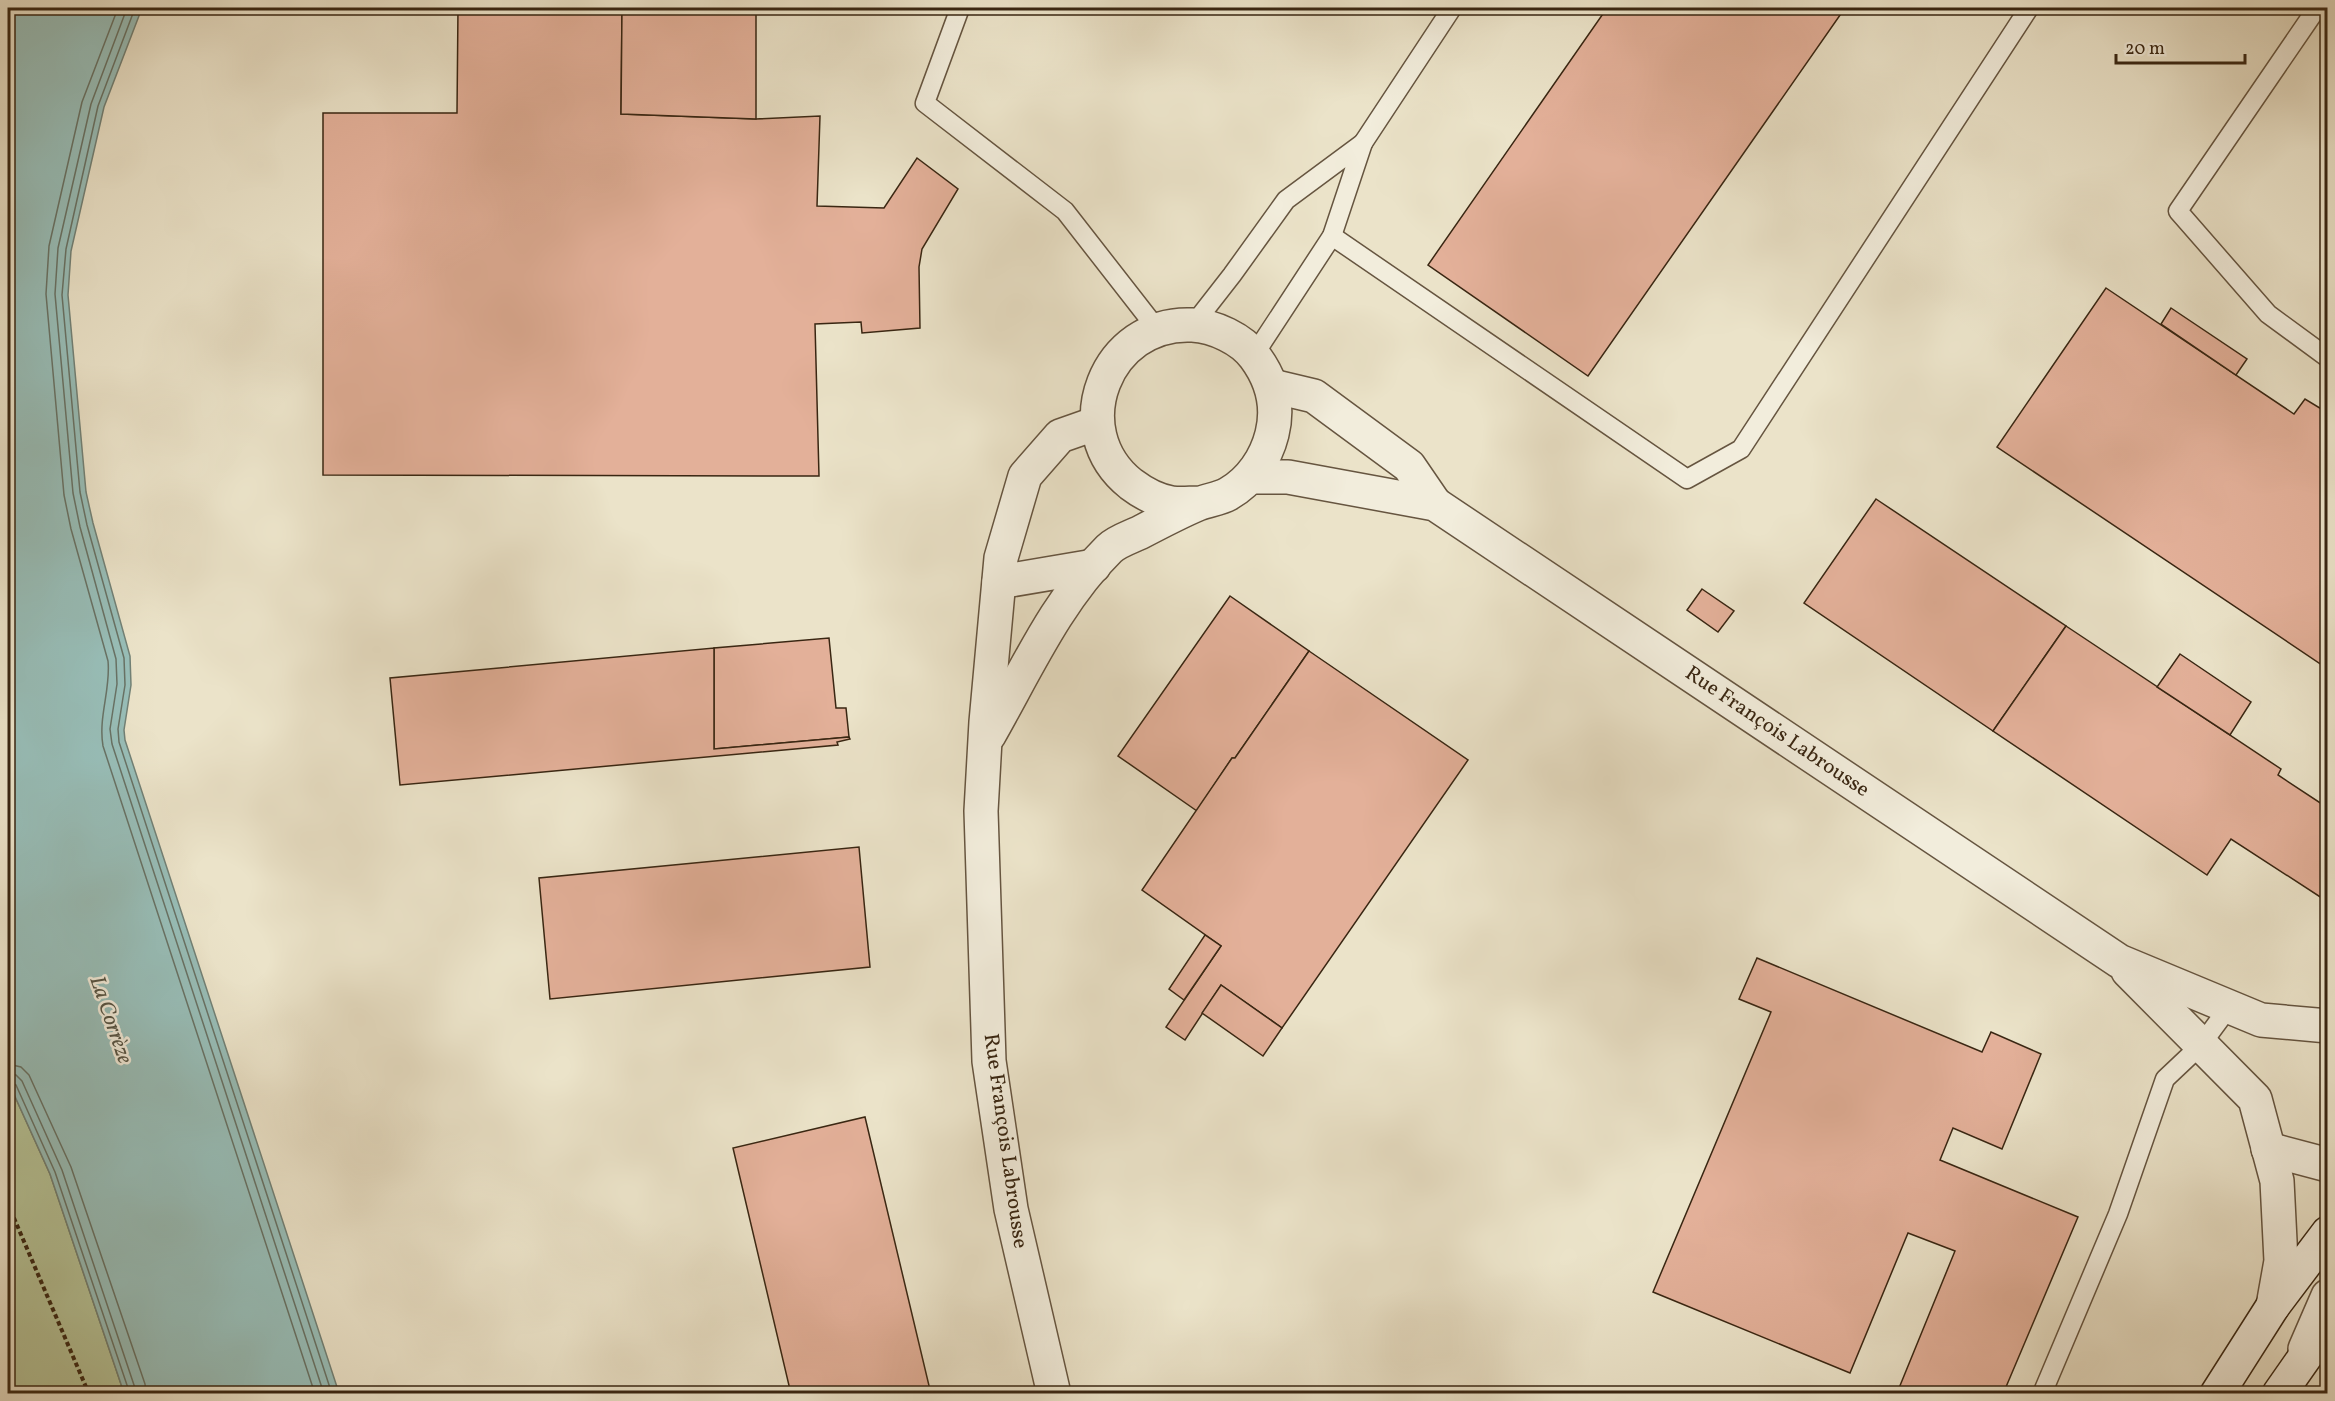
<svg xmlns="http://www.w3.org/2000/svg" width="2335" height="1401" font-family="Vollkorn,serif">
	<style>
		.green { fill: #b6c498; stroke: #787555; stroke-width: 1.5 }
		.water { fill: #98beb8; stroke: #728176; stroke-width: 1.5 }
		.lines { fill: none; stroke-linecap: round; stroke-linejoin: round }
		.shore { stroke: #687265; stroke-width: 1.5 }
		.building { fill: #e3b099; stroke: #392612; stroke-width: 1.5 }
		.lane-casing { stroke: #665540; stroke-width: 21 }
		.street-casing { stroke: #665540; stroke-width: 36 }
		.secondary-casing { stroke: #392612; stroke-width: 36 }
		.path { stroke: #392612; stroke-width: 4; stroke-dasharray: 4.5 3; stroke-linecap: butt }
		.lane { stroke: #f2eddc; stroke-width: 18 }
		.street { stroke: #f2eddc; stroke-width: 33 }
		.secondary { stroke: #f2eddc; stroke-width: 33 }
		.labels { text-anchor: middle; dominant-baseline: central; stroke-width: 5; stroke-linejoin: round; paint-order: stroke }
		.street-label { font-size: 21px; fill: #392612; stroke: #f2eddc }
		.water-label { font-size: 22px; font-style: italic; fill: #565444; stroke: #f2eddc }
	</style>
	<rect width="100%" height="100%" fill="#ebe3c9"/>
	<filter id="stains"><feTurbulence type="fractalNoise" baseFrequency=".00333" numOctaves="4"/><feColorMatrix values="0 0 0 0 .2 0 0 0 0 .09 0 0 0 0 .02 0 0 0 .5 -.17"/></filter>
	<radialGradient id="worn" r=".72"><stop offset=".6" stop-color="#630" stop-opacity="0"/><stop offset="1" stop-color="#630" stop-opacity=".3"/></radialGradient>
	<polygon class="green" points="8,1081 50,1174 124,1393 8,1393"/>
	<polygon class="water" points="8,8 142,8 104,107 71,251 68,295 86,492 93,523 130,656 131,685 124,730 125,740 339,1393 124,1393 50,1174 8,1081"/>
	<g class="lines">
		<g class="shore">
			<path d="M118,8L82,102L49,246L46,294L64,495L71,529L108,661C111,689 98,717 103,746L315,1394"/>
			<polyline points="127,8 91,104 58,248 55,294 73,493 80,527 116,659 117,684 110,729 112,744 324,1394"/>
			<polyline points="135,8 98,106 66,249 62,295 80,492 87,525 124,658 125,685 118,729 119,742 332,1394"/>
			<polyline points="8,1064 21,1067 29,1075 71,1167 145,1384 146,1394"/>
			<polyline points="8,1073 16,1075 22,1081 62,1170 137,1394"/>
			<polyline points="8,1081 16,1085 55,1172 130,1394"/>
		</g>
	</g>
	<g class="building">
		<polygon points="458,8 622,8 621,114 756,119 820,116 817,206 884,208 917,158 958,189 922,249 919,267 920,328 862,333 861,322 815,324 819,476 323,475 323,113 457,113"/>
		<polygon points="622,8 756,8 756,119 621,114"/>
		<polygon points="1607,8 1845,8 1588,376 1428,265"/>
		<polygon points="2106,288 2294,414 2305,399 2328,413 2328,424 2321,433 2328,437 2328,669 1997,447"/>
		<polygon points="2171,308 2247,359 2236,375 2161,324"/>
		<polygon points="1876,499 2066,626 1993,731 1804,603"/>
		<polygon points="1702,589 1734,611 1718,632 1687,610"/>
		<polygon points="1230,596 1309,651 1235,758 1232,758 1197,811 1118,756"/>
		<polygon points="2066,626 2281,769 2278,775 2328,808 2328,902 2231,839 2207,875 1993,731"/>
		<polygon points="829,638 836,708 846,708 849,737 714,749 714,648"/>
		<polygon points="714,648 714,749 849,737 850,739 837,742 838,745 400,785 390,678"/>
		<polygon points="1309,651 1468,760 1282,1028 1221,985 1185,1040 1166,1027 1221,946 1142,890 1232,758 1235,758"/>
		<polygon points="2180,654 2251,702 2230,735 2157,687"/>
		<polygon points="859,847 870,967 550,999 539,878"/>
		<polygon points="1205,935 1221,946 1184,1000 1169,989"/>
		<polygon points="1757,958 1982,1052 1991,1032 2041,1054 2002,1149 1953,1128 1940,1160 2078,1217 2003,1394 1897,1393 1955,1251 1908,1233 1850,1373 1653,1292 1771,1012 1739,999"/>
		<polygon points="1221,985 1282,1028 1263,1056 1202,1013"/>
		<polygon points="865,1117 931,1394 791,1394 733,1148"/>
	</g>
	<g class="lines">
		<defs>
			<g id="lane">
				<polyline points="960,8 925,103 1065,211 1157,329"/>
				<polyline points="2317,8 2178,211 2268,314 2328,358"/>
				<polyline points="1363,143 1452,8"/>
				<polyline points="1332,236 1687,479 1741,449 2029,8"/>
				<polyline points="1193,325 1232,275 1286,200 1363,143 1332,236 1254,355"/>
				<polyline points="2042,1394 2118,1214 2165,1079 2201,1045 2229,1007"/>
			</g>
			<g id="street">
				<polyline points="1272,386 1314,396 1409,466 1435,504"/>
				<polyline points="1250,477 1288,477 1435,504 2119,961 2261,1020 2328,1026"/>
				<polyline points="999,582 1094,566"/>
				<path d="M989,735C1025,672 1057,600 1109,549C1117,541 1131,537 1141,532C1160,522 1179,512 1198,504C1208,500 1219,499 1228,494C1251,481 1266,458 1272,434C1279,406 1272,380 1255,357C1242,339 1214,326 1192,325C1106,321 1063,430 1131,484C1143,493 1157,501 1172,503C1181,504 1190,503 1199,503"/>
				<polyline points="2128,971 2255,1099 2277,1181 2281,1261 2273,1306"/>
				<polyline points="2268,1149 2328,1165"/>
				<polyline points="2305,1349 2328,1296"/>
				<polyline points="1054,1394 1011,1209 989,1061 981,811 986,722 1001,558 1025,476 1060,436 1097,423"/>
			</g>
			<g id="secondary">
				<polyline points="2217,1394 2273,1306 2328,1233"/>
				<polyline points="2279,1394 2328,1324"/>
			</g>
		</defs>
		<use href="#lane" class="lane-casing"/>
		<use href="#street" class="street-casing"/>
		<use href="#secondary" class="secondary-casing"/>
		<polyline class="path" points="8,1204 89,1394"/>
		<use href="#lane" class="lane"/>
		<use href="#street" class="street"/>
		<use href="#secondary" class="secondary"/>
	</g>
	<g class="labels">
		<g class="street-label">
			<text transform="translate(1777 732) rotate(34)">Rue François Labrousse</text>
			<text transform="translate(1005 1141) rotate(82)">Rue François Labrousse</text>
		</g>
		<g class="water-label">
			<text transform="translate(110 1020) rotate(71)">La Corrèze</text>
		</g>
	</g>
	<rect width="2335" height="1401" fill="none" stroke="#ebe3c9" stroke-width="30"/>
	<rect x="9" y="9" width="2317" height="1383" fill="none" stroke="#392612" stroke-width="3"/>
	<rect x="15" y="15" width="2305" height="1371" fill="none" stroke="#392612" stroke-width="1.5"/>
	<path d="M2116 54v9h129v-9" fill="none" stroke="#392612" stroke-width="3"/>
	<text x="2125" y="54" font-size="18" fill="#392612" stroke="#f2eddc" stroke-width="4.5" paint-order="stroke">20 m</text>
	<rect width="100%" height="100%" filter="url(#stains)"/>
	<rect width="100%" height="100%" fill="url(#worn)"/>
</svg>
